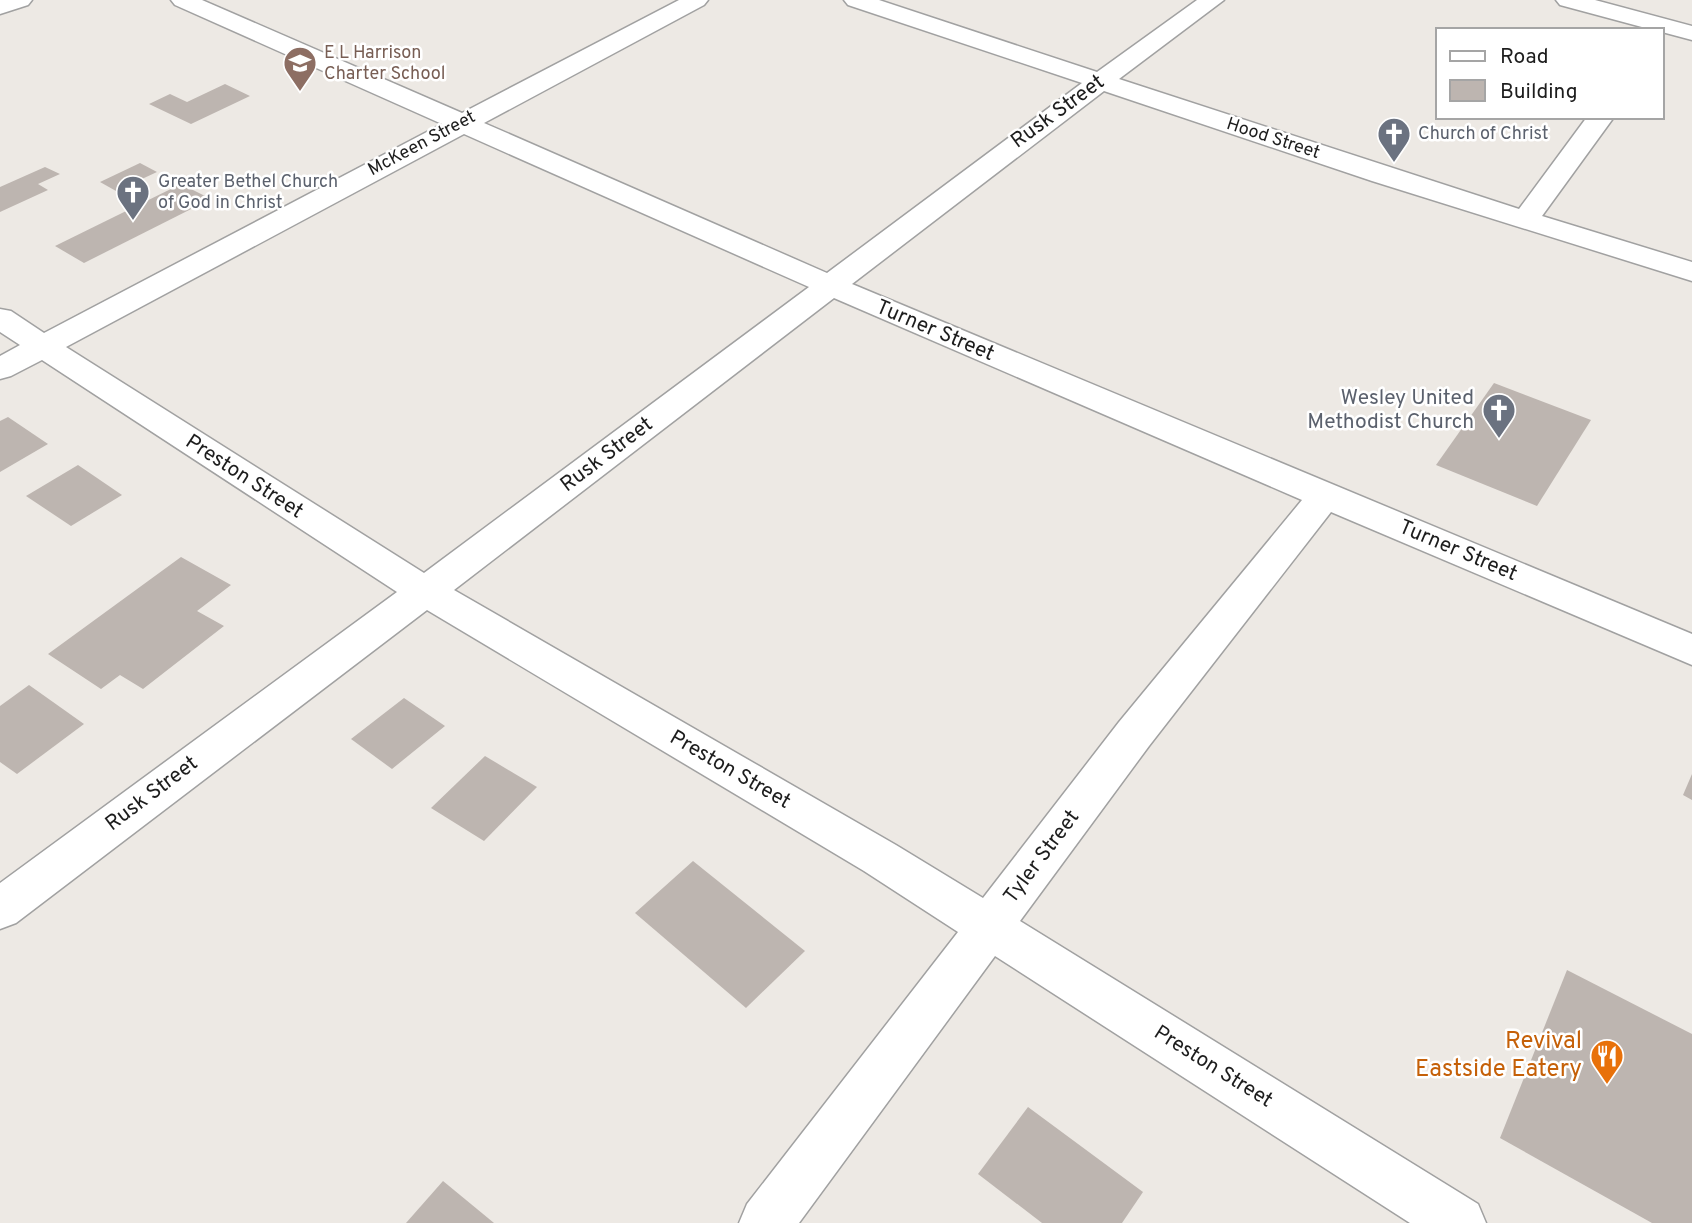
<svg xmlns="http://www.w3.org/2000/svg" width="1692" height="1223" font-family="Overpass,sans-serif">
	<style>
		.building { fill: #bdb5b0 }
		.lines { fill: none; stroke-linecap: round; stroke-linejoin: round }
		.minor-casing { stroke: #a1a1a1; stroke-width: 3 }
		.minor { fill: #fff; fill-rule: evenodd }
		.labels { text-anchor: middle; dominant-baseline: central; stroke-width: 5; stroke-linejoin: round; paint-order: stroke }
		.far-education-label { font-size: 18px; fill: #785e54; stroke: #fff; text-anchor: start }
		.far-worship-label { font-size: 18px; fill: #5b616d; stroke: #fff; text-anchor: start }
		.far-street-label { font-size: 18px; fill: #1d1d1d; stroke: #fff }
		.street-label { font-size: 21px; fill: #1d1d1d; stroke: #fff }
		.worship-label { font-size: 21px; fill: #5b616d; stroke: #fff; text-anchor: end }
		.near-food-label { font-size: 24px; fill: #c56008; stroke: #fff; text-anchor: end }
	</style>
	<rect width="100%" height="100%" fill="#ede9e4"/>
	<g class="building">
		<polygon points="225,84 250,96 191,124 149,104 170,94 187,102"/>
		<polygon points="140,163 157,172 116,191 100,182"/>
		<polygon points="45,167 60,174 38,184 48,190 0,212 0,187"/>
		<polygon points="181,184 211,199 84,263 55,246"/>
		<polygon points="1494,383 1591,420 1537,506 1436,465"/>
		<polygon points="8,417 48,444 0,472 0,421"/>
		<polygon points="78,465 122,495 71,526 26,496"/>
		<polygon points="181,557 231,585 197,611 224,626 143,689 120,675 101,689 48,654"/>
		<polygon points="29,685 84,724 17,774 0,762 0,706"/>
		<polygon points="404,698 445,726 392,769 351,739"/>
		<polygon points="485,756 537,787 484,841 431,808"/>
		<polygon points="1692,774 1692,800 1683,795"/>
		<polygon points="693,861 805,951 746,1008 635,913"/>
		<polygon points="1567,970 1692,1034 1692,1223 1652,1223 1500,1138"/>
		<polygon points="1028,1107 1143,1192 1122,1223 1042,1223 978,1174"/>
		<polygon points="443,1181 494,1223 406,1223"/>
	</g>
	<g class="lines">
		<defs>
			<g id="minor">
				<polygon points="0,0 32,0 28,5 0,14"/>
				<path d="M171,0H202L462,113L679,0H708L704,5L484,123L827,273L1082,83L848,5L844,0H879L1097,72L1197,0H1224L1119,79L1519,209L1587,117H1614L1542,216L1692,262V281L1372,181L1104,91L852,284L1692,634V665L1331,512L1149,746L1020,921L1478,1204L1486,1223H1410L995,956L799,1223H739L747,1204L958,932L864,871L427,610L16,923L0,929V883L397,592L42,360L11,376L0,379V356L20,345L0,332V309L11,311L44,333L442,124L175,5ZM464,134L809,287L424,573L66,347ZM834,298L1302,500L1119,722L983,898L896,845L454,590Z"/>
				<polygon points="1556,0 1595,0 1692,26 1692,40 1662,32 1662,30 1653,30 1560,5"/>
			</g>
		</defs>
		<use href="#minor" class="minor-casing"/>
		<use href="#minor" class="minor"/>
	</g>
	<defs>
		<symbol id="school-pin" viewBox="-11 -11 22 30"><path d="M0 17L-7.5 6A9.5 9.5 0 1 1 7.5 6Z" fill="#8d6e63" stroke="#fff"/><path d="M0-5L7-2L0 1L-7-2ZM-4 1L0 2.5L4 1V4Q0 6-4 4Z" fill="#fff"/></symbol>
		<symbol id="church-pin" viewBox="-11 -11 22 30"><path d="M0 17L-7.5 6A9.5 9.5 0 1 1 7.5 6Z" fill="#6b7280" stroke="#fff"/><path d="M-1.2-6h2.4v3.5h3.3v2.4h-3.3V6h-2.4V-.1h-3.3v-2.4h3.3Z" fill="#fff"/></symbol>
		<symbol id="restaurant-pin" viewBox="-11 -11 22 30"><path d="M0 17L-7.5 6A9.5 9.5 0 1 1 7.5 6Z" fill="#e8710a" stroke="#fff"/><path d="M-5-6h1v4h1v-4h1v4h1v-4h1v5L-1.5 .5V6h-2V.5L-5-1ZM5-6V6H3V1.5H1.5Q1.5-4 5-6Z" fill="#fff"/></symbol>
	</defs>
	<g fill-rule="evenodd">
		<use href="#school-pin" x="281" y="44" width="38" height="52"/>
		<use href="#church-pin" x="1375" y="115" width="38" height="52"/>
		<use href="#church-pin" x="114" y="173" width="38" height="52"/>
		<use href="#church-pin" x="1480" y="391" width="38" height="52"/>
		<use href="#restaurant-pin" x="1588" y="1037" width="38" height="52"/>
	</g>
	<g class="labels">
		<g class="far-education-label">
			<text x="324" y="53">E L Harrison<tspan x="324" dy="21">Charter School</tspan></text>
		</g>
		<g class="far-worship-label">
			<text x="1418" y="134">Church of Christ</text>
			<text x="158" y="182">Greater Bethel Church<tspan x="158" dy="21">of God in Christ</tspan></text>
		</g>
		<g class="far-street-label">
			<text transform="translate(1273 139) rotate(18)">Hood Street</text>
			<text transform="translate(422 144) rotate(-28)">McKeen Street</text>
		</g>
		<g class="street-label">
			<text transform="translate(1058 112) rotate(-36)">Rusk Street</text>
			<text transform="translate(935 331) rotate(23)">Turner Street</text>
			<text transform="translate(607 455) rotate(-37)">Rusk Street</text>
			<text transform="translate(244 477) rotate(33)">Preston Street</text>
			<text transform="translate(1458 551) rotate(23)">Turner Street</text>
			<text transform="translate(730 770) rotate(30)">Preston Street</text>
			<text transform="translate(152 794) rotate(-37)">Rusk Street</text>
			<text transform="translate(1042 857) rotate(-53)">Tyler Street</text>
			<text transform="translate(1213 1067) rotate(32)">Preston Street</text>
		</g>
		<g class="worship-label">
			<text x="1474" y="398">Wesley United<tspan x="1474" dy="24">Methodist Church</tspan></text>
		</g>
		<g class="near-food-label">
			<text x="1582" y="1042">Revival<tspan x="1582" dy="28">Eastside Eatery</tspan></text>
		</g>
	</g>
	<rect x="1436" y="28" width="228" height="91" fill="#ffffff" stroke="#a5a5a5" stroke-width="2"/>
	<rect x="1450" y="51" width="35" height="10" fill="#ffffff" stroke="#a5a5a5" stroke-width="2"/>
	<text x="1500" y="63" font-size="21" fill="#1d1d1d">Road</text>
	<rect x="1450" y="80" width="35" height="21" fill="#bdb5b0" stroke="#a5a5a5" stroke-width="2"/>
	<text x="1500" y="98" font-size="21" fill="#1d1d1d">Building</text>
</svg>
